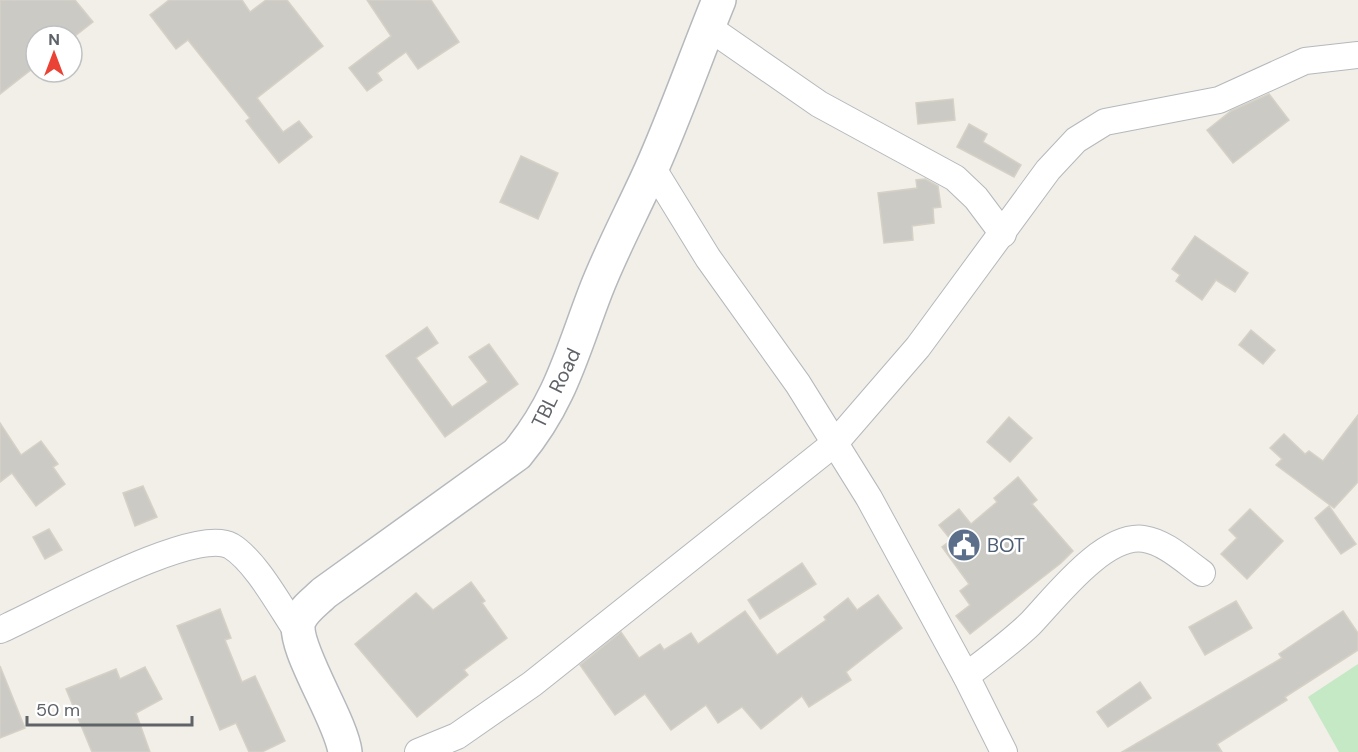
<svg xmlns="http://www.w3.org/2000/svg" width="1358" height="752" font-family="'DM Sans',sans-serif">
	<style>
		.green { fill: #c5e8c5 }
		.building { fill: #cccac5; stroke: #d6d1c6; stroke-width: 1.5 }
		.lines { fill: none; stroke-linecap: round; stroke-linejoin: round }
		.minor-casing { stroke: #b5b8bc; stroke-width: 28 }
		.tertiary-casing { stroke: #b5b8bc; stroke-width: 36 }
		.minor { stroke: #fff; stroke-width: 26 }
		.tertiary { stroke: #fff; stroke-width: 33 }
		.labels { text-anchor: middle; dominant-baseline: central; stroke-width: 5; stroke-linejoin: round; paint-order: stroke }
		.street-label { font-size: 20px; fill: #5f6368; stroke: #fff }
		.service-label { font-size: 20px; fill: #4e5e75; stroke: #fff; text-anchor: start }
	</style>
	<rect width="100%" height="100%" fill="#f1efe8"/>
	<polygon class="green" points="1358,664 1358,752 1339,752 1308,697"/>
	<g class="building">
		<polygon points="0,0 75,0 93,22 75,36 36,36 36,66 0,94"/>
		<polygon points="169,0 242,0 250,12 266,0 287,0 323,46 257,98 283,132 299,121 312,137 279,163 246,121 250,118 188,40 176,49 150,15"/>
		<polygon points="367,0 431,0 459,42 418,69 406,52 377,73 382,80 367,91 349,68 391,36"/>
		<polygon points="1269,94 1289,120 1233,163 1207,130 1231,111"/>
		<polygon points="953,99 955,120 918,124 916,103"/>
		<polygon points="969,124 987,134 983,142 1021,165 1014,177 957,147"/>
		<polygon points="521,156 558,173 538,219 500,202"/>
		<polygon points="925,179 938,186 941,207 933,208 934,223 912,226 913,240 884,243 878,193 917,188 916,180"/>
		<polygon points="1195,236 1248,273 1235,292 1216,280 1202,300 1176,281 1180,275 1172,269"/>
		<polygon points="427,327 438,343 416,358 452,407 488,382 469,357 489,344 518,384 445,437 386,356"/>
		<polygon points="1251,330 1275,350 1263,364 1239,345"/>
		<polygon points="1358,415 1358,482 1334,508 1276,465 1282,459 1270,448 1284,434 1305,454 1309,451 1323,461"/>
		<polygon points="1009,417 1032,438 1010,462 987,442"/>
		<polygon points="0,423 21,455 41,441 58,464 53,467 65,484 36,506 12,473 0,482"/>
		<polygon points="1018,477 1037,500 1032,504 1073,551 1061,563 970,634 956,616 970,605 960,591 969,584 942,547 951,540 939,525 959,509 971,524 997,502 994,498"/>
		<polygon points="143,486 157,517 135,526 123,493"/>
		<polygon points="1329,506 1356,544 1341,554 1315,518"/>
		<polygon points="1250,509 1283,541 1247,579 1221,554 1237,538 1229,530"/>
		<polygon points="49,529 62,550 45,559 33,537"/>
		<polygon points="802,563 816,584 760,619 748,600"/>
		<polygon points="471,582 485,601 482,603 507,638 464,670 468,675 417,717 355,644 416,593 433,610"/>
		<polygon points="878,595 902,628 846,672 851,680 809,707 802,696 761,729 742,707 718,723 706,705 671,730 645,694 615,715 580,665 621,632 639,658 660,644 664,650 691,633 698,644 745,611 777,655 826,620 824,617 848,598 857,610"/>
		<polygon points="1236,601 1252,628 1205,655 1189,627"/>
		<polygon points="220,609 231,638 225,640 242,682 255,676 285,741 262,752 249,752 236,723 220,730 177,626"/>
		<polygon points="1343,611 1358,633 1358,650 1285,697 1287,700 1217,744 1222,752 1122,752 1282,658 1279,654"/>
		<polygon points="0,666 25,728 0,738"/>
		<polygon points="145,667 162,699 136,713 150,752 92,752 66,689 116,669 120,679"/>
		<polygon points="1140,682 1151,698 1108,727 1097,712"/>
	</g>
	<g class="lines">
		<defs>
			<g id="minor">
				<polyline points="708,27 819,104 955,178 976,198 1003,234"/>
				<polyline points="652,167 708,258 798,384 869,498 966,676 1004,752"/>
				<path d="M0,630C42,612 194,525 231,546C256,561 281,608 298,633"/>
				<path d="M966,676C988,659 1010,643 1030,624C1055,598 1104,533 1144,539C1165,542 1185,561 1202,573"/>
				<polyline points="418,752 457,736 532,684 835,443 918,347 1048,170 1076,140 1105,122 1219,100 1305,61 1358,55"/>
			</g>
			<path id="tertiary" d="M345,752C341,719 291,646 299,621C303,610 316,601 324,593L517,454C561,401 572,352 596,290C612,249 633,210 651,170C676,114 696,56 719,0"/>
		</defs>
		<use href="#minor" class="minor-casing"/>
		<use href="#tertiary" class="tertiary-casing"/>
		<use href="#minor" class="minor"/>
		<use href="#tertiary" class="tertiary"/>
	</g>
	<defs>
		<symbol id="civic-disc" viewBox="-11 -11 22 22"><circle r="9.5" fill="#5c6f8a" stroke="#fff"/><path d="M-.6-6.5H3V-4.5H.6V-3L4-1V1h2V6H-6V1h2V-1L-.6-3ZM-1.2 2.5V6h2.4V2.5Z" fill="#fff"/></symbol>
	</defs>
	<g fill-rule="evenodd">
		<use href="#civic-disc" x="945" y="526" width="38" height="38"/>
	</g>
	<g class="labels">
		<g class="street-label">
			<text transform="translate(556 388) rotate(-64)">TBL Road</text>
		</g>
		<g class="service-label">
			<text x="987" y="545">BOT</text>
		</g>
	</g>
	<g transform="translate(54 54)"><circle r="28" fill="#ffffff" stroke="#bfc1c3" stroke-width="1.5"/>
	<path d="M0-4.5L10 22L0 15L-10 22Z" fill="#ea4335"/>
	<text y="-9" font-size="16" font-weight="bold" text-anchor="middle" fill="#5f6368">N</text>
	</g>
	<path d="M27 716v9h165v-9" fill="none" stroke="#5f6368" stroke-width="3"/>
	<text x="36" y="716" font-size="18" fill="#5f6368" stroke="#ffffff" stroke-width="4.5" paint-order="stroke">50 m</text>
</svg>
